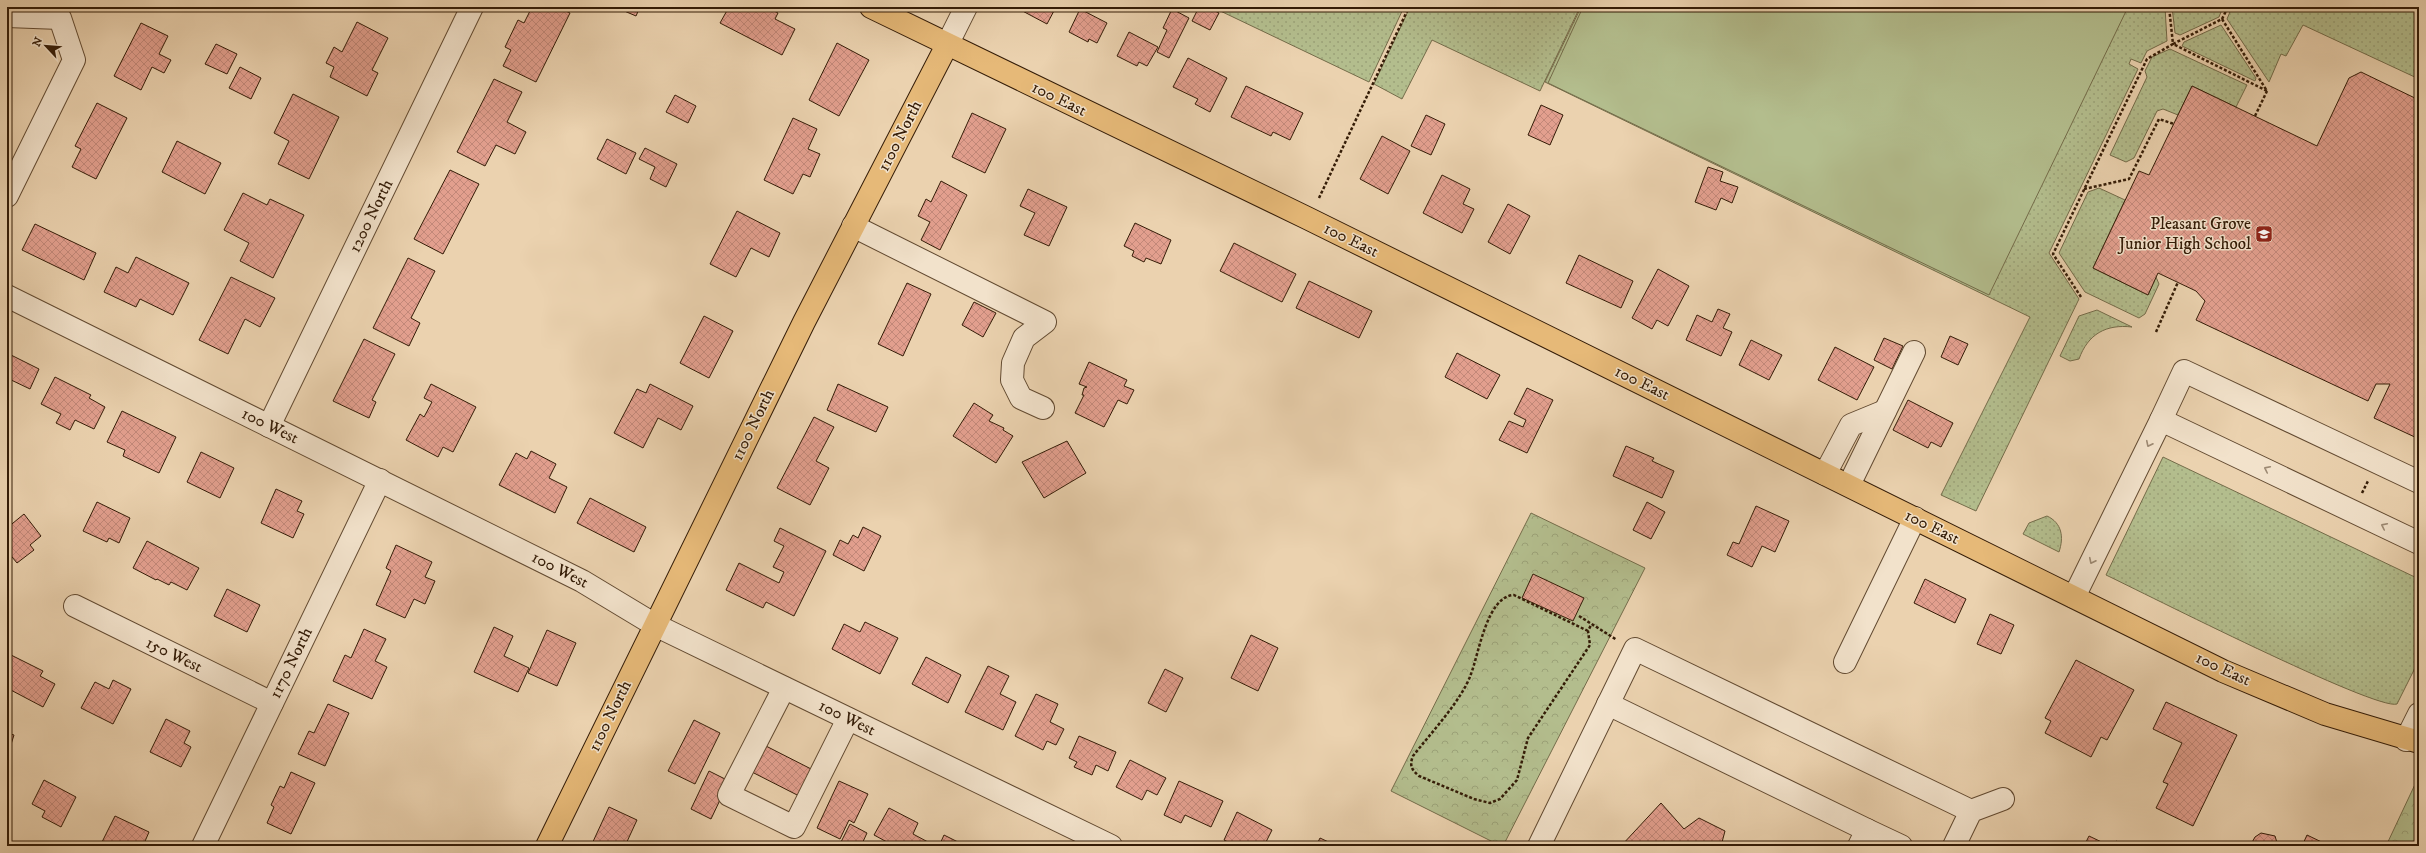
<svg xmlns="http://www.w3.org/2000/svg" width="2426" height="853" font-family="'IM FELL DW Pica',serif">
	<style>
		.grass { fill: url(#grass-dots); stroke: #746c4a }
		.park { fill: url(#park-crowns); stroke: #746c4a }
		.pitch { fill: #b3bd8d; stroke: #746c4a }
		.building { fill: url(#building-cross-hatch); stroke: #341c07 }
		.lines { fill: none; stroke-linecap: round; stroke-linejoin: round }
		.minor-casing { stroke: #624a31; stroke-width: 24 }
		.major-casing { stroke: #341c07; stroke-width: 24 }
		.path { stroke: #341c07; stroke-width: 2.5; stroke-dasharray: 3 2; stroke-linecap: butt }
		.minor { stroke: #f2e2cb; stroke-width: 22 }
		.major { stroke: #e6b978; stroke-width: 22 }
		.oneway { stroke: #9c8973 }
		.labels { text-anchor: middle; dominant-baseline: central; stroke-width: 3; stroke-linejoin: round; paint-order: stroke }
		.street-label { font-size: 17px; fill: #341c07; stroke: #f2e2cb }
		.poi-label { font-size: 17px; fill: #341c07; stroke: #f2e2cb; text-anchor: end }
	</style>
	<defs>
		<pattern id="grass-dots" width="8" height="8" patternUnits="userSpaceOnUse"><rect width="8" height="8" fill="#b3bd8d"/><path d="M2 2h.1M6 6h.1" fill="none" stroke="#9ba278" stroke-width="1.8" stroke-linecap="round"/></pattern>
		<pattern id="park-crowns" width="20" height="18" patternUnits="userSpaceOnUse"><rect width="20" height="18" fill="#b3bd8d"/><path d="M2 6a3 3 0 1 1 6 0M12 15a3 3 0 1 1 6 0" fill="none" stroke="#9ba278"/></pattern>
		<pattern id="building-cross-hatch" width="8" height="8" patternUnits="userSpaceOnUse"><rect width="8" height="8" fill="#e29f8e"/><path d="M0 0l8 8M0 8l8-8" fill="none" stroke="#c28879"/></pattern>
	</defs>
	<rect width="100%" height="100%" fill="#ebd2af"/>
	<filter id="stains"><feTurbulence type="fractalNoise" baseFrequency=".005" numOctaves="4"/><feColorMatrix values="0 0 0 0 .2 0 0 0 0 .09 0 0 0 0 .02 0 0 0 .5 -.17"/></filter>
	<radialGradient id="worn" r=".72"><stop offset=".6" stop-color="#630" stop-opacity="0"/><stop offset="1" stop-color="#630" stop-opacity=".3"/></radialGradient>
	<g class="grass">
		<polygon points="1212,7 1404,7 1369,82"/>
		<polygon points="1410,7 1580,7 1540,91 1432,40 1402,99 1374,84"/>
		<polygon points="1581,7 2165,7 2167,41 2147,51 2141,63 2131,59 2129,64 2138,69 2049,253 2079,299 1976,511 1941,495 2030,317 1545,82"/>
		<polygon points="2172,7 2223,7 2219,17 2180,35 2175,33"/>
		<polygon points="2232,7 2419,7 2419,79 2303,25 2286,56 2281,54 2269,82 2227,19"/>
		<polygon points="2221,25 2256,78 2255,81 2182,46 2184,42"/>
		<polygon points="2170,49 2247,85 2236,107 2192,86 2178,115 2163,109 2157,111 2134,158 2126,162 2110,155 2147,77 2145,71 2152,57"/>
		<polygon points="2099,188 2125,200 2093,268 2148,295 2156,277 2159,284 2145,314 2139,318 2085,292 2059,253 2088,192"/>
		<path d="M2097,310L2132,327C2106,324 2088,334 2079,359L2070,361L2060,356L2079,316Z"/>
		<path d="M2163,457L2419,579V660L2397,704C2376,711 2142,592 2106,575Z"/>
		<path d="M2047,516C2062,523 2064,537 2059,552L2023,534L2029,523Z"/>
	</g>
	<g class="park">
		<polygon points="1531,513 1645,568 1503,846 1501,846 1391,791"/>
		<polygon points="2418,778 2419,846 2386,846"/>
	</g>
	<polygon class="pitch" points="1583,7 2128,7 1989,295 1548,83"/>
	<g class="building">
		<polygon points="532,7 557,7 570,13 536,82 503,66 511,50 505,47 518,20 524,23"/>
		<polygon points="615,7 640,7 636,16"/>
		<polygon points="729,7 766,7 778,13 775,19 795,29 782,55 720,23"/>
		<polygon points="1015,7 1056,7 1047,24"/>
		<polygon points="1199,7 1207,7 1219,13 1210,30 1192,21"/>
		<polygon points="1080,9 1107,23 1097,43 1089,39 1088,42 1069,32"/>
		<polygon points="1172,9 1189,18 1169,58 1157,52 1167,30 1163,28"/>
		<polygon points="357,22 388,38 372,70 378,73 367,96 330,77 334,67 326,63 334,47 342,52"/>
		<polygon points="141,23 168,36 159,54 171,60 164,73 152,67 141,90 114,76"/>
		<polygon points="1129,32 1158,47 1147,66 1139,62 1137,66 1117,56"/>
		<polygon points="837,43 869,60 839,116 809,100"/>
		<polygon points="216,44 237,54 227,74 205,64"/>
		<polygon points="1188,58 1227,78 1210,112 1195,104 1198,99 1173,87"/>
		<polygon points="240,67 261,78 251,99 229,88"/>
		<polygon points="2361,72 2419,100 2419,439 2374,418 2390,384 2376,384 2368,401 2196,320 2205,301 2196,291 2158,273 2148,295 2093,268 2139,171 2149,175 2192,86 2317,146 2349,78"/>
		<polygon points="494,79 522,92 507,122 526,132 515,154 496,145 485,166 457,152"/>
		<polygon points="1246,86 1303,113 1290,140 1273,132 1271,136 1231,117"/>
		<polygon points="293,94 339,117 309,179 278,164 289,141 274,133"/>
		<polygon points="675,95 696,106 688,123 666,112"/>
		<polygon points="97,103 127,118 96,179 72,167 81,149 75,146"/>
		<polygon points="1541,105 1563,115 1550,145 1528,135"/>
		<polygon points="972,113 1006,129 985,173 952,157"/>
		<polygon points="1426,115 1445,124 1431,155 1411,146"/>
		<polygon points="793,118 817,129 808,149 820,154 810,177 803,174 793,194 764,180"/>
		<polygon points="1382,136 1410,151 1388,194 1360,179"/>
		<polygon points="607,139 636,153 626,174 597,159"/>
		<polygon points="177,141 221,163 205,194 162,172"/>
		<polygon points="645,148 677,164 666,187 650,179 655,167 639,159"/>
		<polygon points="1708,167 1723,172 1720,181 1738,187 1732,203 1721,198 1716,210 1695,202"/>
		<polygon points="450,170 479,184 443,254 414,239"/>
		<polygon points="1442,175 1470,189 1463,204 1474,209 1462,233 1423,213"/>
		<polygon points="941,181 967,195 940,250 921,240 930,222 918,216 926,199 931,202"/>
		<polygon points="1028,189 1067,207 1049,246 1024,235 1035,213 1020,206"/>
		<polygon points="243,193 267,205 270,199 304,215 273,278 240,261 249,243 224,230"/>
		<polygon points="1508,204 1530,216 1510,254 1488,242"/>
		<polygon points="737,211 780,233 769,257 751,248 736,277 710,264"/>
		<polygon points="1135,223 1171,240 1161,264 1146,258 1144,262 1132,256 1134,251 1124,246"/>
		<polygon points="35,224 96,253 84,280 22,250"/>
		<polygon points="1234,243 1296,274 1282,302 1220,271"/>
		<polygon points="1579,255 1633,281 1621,308 1566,283"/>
		<polygon points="136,257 189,283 173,315 140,299 136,307 104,292 116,267 128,273"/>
		<polygon points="408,258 435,271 411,318 420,323 409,346 373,328"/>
		<polygon points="1658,269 1689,286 1668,326 1657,320 1652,329 1632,318"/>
		<polygon points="231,277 275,298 260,327 245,319 228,354 199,340"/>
		<polygon points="1309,281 1372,311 1359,338 1296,308"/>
		<polygon points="907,283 931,294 903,356 878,344"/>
		<polygon points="974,302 996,313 983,337 962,325"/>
		<polygon points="1718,309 1730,314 1723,328 1732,332 1721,356 1686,340 1697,315 1712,322"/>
		<polygon points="704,316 733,331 709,378 680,363"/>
		<polygon points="1950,336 1968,344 1958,365 1941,357"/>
		<polygon points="1884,338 1903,346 1892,369 1874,360"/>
		<polygon points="364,339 395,354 372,400 376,402 369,418 333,401"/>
		<polygon points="1751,340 1782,355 1769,380 1739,365"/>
		<polygon points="1835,347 1874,367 1857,400 1818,380"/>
		<polygon points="7,353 39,369 30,389 7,378"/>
		<polygon points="1457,353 1500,375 1487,399 1445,377"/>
		<polygon points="1089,362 1127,380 1124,386 1134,390 1127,404 1118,400 1104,427 1075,413 1084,395 1082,395 1084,388 1087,387 1079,384"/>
		<polygon points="55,377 91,395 89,398 105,407 94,429 75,420 70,430 56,423 61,414 41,404"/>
		<polygon points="431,384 476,407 453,452 443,447 438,457 406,440 420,414 424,417 432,402 424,398"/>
		<polygon points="650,384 693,406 681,430 658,418 643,448 614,433 637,389 646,393"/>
		<polygon points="838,384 888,407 876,432 827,410"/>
		<polygon points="1527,388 1553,400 1527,453 1499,440 1509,421 1523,427 1526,420 1514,414"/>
		<polygon points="1908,400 1953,423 1941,447 1931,442 1928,448 1893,430"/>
		<polygon points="974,403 993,415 989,421 1004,428 1003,430 1013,436 996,463 953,436"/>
		<polygon points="122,411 176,437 159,473 123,456 125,450 107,442"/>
		<polygon points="814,417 834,427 816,461 829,468 810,505 777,488"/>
		<polygon points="1067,441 1086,473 1044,498 1022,462"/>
		<polygon points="1626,446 1654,458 1652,461 1674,471 1662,498 1613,476"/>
		<polygon points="531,451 556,464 549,478 567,487 555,513 499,485 516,453 527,459"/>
		<polygon points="201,452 234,468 220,498 187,482"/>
		<polygon points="276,489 302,501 297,511 304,514 293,538 261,523"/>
		<polygon points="590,498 646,527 634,552 577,523"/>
		<polygon points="97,502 130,518 119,543 109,538 107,542 83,531"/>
		<polygon points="1647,502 1665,512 1651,539 1633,530"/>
		<polygon points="1756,506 1789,521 1775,552 1762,546 1752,567 1727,555 1733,542 1739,544"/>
		<polygon points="24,514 41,536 30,545 34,550 17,563 7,551 7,528"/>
		<polygon points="863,527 881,536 864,571 833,555 840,540 848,544 853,535 858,538"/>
		<polygon points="780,528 826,551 794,616 766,602 763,608 726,590 739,563 779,583 784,572 773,567 784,546 774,541"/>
		<polygon points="147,541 199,568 187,590 171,582 169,585 157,579 156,580 133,568"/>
		<polygon points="396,545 432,562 425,577 435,581 425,604 414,599 405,618 376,605 391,571 386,568"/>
		<polygon points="1533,574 1584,598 1573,621 1522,598"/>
		<polygon points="1925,579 1966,599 1955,623 1914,603"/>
		<polygon points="227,589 260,605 247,632 214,616"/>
		<polygon points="1990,614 2014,625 2001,654 1977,644"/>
		<polygon points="865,622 898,638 880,674 832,649 844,624 860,632"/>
		<polygon points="494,627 513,636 504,656 529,668 518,692 474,672"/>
		<polygon points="364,629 386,639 375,661 387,667 372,699 333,681 345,655 351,658"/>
		<polygon points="547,630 576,643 557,686 528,673"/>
		<polygon points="1251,635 1278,648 1258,691 1231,678"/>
		<polygon points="7,653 43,671 40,676 55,684 43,707 7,688"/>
		<polygon points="926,657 961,675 948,703 912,684"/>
		<polygon points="2076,660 2134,690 2107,740 2101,737 2091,757 2045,733 2051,721 2045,718"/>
		<polygon points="988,666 1009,676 1000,694 1016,702 1003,730 965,712"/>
		<polygon points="1165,669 1183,678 1166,712 1148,703"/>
		<polygon points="113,680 131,689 113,724 81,708 95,682 109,689"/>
		<polygon points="1036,694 1058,704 1050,722 1064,729 1056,745 1047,741 1043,750 1015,736"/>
		<polygon points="2166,702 2237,735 2193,826 2156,808 2168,784 2163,782 2182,743 2153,729"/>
		<polygon points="328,704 349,713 325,766 298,754 309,731 314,733"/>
		<polygon points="166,719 190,731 184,743 191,747 181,767 150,752"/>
		<polygon points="694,720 720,733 695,784 668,771"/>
		<polygon points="7,733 14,735 7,757"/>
		<polygon points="1079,736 1116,752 1108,771 1096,765 1092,775 1074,767 1077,762 1069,758"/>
		<polygon points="762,744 819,773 805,799 748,770"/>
		<polygon points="1130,760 1166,778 1157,795 1147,790 1142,800 1116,787"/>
		<polygon points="709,771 729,781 711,819 691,809"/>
		<polygon points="291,772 315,783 291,834 267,823 274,807 271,805 280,786 284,788"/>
		<polygon points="44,780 76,797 61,827 42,817 45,811 32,804"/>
		<polygon points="839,781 868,794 854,823 849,820 840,839 817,828"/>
		<polygon points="1179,781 1223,801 1211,827 1185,815 1181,823 1164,815"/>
		<polygon points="1661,803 1684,829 1699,818 1725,831 1721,846 1621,846"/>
		<polygon points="609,807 637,820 625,846 591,846"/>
		<polygon points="889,808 918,823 913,834 928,842 926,846 885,846 887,842 874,835"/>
		<polygon points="1237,812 1272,830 1264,846 1236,846 1224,840"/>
		<polygon points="115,816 149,832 143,846 100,846"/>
		<polygon points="850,824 867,833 861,846 840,844"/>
		<polygon points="2261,833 2275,836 2278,846 2250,846 2255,837"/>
		<polygon points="944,835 966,846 939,846"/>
		<polygon points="2307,835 2330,846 2302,846"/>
		<polygon points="2089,836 2110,846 2084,846"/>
		<polygon points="1320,838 1337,846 1316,846"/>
		<polygon points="2116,841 2127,846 2114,846"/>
		<polygon points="1286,842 1294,846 1284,846"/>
	</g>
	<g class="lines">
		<defs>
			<g id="minor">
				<polyline points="7,16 60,18 74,60 7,196"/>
				<polyline points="947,45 966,7"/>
				<polyline points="853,226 1045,322 1024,338 1013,363 1012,380 1021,398 1043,408"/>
				<polyline points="7,296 582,581 655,625 1111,846"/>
				<polyline points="2161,420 2184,371 2419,482"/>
				<polyline points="269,426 472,7"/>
				<polyline points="1825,474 1851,425 1885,411"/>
				<polyline points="1849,485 1914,352"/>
				<polyline points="2074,597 2161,420 2419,543"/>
				<polyline points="75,606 272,703"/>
				<polyline points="1845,662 1915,518"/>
				<polyline points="784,688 729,795 794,827 848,719"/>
				<polyline points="1608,704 1867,830"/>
				<polyline points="2406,740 2419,714"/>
				<polyline points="203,846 380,480"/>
				<polyline points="1539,846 1635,649 1971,811"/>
				<polyline points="1859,846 1867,830 1901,846"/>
				<polyline points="1954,846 1971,811 2003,799"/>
			</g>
			<g id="major">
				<polyline points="871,7 1307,218 2223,671 2325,714 2419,742"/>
				<polyline points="547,846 804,322 947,45"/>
			</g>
		</defs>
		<use href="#minor" class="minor-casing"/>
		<use href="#major" class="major-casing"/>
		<g class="path">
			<polygon points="2222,19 2267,91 2173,44"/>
			<polyline points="2222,19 2228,7"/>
			<polyline points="2255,116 2267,91"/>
			<polyline points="2084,189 2129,179 2159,119 2174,124"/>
			<polyline points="1319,198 1409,7"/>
			<polyline points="2081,297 2053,254 2147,59 2173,44 2169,7"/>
			<polyline points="2156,332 2178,282"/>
			<polyline points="2362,493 2368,481"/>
			<polyline points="1579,616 1617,640"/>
			<path d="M1588,631L1514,595C1487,596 1479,653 1471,674C1462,700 1430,734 1413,756C1409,766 1412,770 1419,776L1474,799L1490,803L1500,799L1517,780L1528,738L1590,645L1588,631L1591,625"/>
		</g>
		<use href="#minor" class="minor"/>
		<use href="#major" class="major"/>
	</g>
	<defs><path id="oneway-chevron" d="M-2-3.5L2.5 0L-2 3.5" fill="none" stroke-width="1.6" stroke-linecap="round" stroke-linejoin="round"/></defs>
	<g class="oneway">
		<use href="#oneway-chevron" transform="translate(2149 444) rotate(116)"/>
		<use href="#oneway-chevron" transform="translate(2267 469) rotate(-154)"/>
		<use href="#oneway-chevron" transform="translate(2384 526) rotate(-154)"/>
		<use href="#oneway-chevron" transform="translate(2092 561) rotate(116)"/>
	</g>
	<defs>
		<symbol id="school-square" viewBox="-11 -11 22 22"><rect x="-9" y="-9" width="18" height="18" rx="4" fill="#8f2418" stroke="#f2e2cb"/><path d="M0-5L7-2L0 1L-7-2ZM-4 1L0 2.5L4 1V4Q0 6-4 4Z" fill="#fff"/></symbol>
	</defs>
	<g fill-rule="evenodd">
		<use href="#school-square" x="2254" y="224" width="20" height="20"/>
	</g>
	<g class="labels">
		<g class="street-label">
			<text transform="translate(1059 99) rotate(26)">100 East</text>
			<text transform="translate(900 136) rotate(-63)">1100 North</text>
			<text transform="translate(371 216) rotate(-64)">1200 North</text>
			<text transform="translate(1351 240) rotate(26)">100 East</text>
			<text transform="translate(1642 383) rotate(26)">100 East</text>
			<text transform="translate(753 425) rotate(-64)">1100 North</text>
			<text transform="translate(270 426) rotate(26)">100 West</text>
			<text transform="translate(1932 527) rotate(26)">100 East</text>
			<text transform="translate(560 570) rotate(27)">100 West</text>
			<text transform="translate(174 655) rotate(26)">150 West</text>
			<text transform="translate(291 663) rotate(-64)">1170 North</text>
			<text transform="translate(2223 669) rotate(25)">100 East</text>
			<text transform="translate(610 716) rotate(-64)">1100 North</text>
			<text transform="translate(847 718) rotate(26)">100 West</text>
		</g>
		<g class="poi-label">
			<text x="2251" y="224">Pleasant Grove<tspan x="2251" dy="20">Junior High School</tspan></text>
		</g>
	</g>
	<rect width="2426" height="853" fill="none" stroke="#ebd2af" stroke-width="24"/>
	<rect x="8" y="8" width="2410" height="837" fill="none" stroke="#341c07" stroke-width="2"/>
	<rect x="12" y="12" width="2402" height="829" fill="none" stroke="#341c07"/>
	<g transform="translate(46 46) rotate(296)" stroke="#f2e2cb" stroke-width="3" paint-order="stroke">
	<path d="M0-3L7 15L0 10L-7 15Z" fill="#341c07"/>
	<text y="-6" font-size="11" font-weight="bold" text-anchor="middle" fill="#341c07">N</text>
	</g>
	<rect width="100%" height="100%" filter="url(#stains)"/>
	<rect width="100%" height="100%" fill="url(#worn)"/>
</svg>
